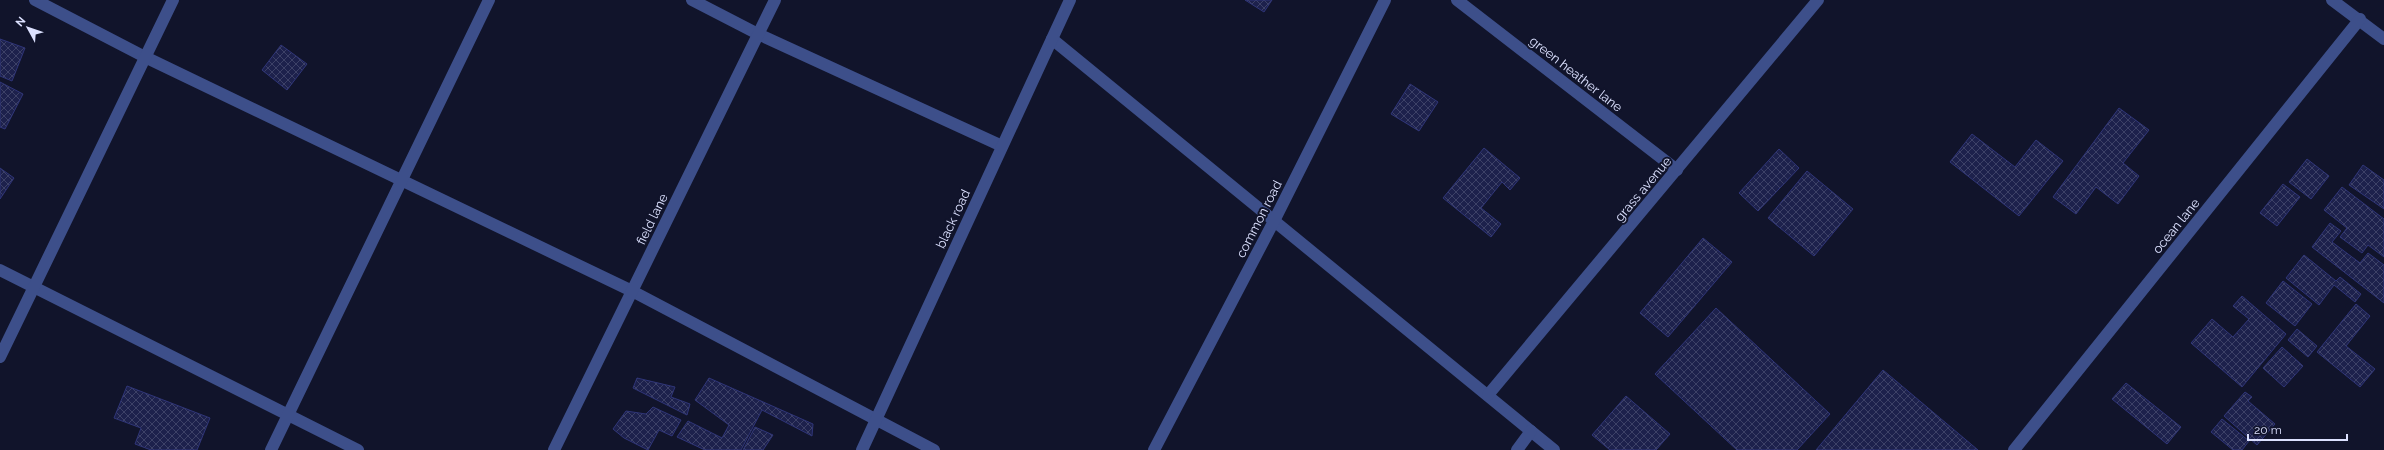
<svg xmlns="http://www.w3.org/2000/svg" width="2384" height="450" font-family="Raleway,sans-serif">
	<style>
		.building { fill: url(#building-cross-hatch); stroke: #2f3578 }
		.lines { fill: none; stroke-linecap: round; stroke-linejoin: round }
		.minor { stroke: #3d4f8a; stroke-width: 12 }
		.labels { text-anchor: middle; dominant-baseline: central; stroke-width: 4; stroke-linejoin: round; paint-order: stroke }
		.street-label { font-size: 13px; fill: #dce1ff; stroke: #11142b }
	</style>
	<defs>
		<pattern id="building-cross-hatch" width="8" height="8" patternUnits="userSpaceOnUse"><rect width="8" height="8" fill="#1d214c"/><path d="M0 0l8 8M0 8l8-8" fill="none" stroke="#3d4167"/></pattern>
	</defs>
	<rect width="100%" height="100%" fill="#11142b"/>
	<g class="building">
		<polygon points="1245,0 1272,0 1264,12"/>
		<polygon points="0,39 25,48 12,81 0,76"/>
		<polygon points="281,45 307,64 287,90 262,70"/>
		<polygon points="0,82 23,94 5,129 0,127"/>
		<polygon points="1410,84 1438,102 1419,131 1391,114"/>
		<polygon points="2119,108 2149,130 2123,163 2139,176 2118,204 2096,187 2076,214 2053,197"/>
		<polygon points="1972,134 2015,167 2036,140 2063,161 2019,216 1950,162"/>
		<polygon points="1484,148 1520,178 1510,190 1502,182 1481,208 1501,224 1491,237 1443,198"/>
		<polygon points="1779,149 1799,168 1758,211 1739,193"/>
		<polygon points="2307,159 2329,176 2311,199 2289,182"/>
		<polygon points="2363,165 2384,180 2384,209 2349,185"/>
		<polygon points="0,168 14,178 0,199"/>
		<polygon points="1807,171 1853,209 1814,256 1768,218"/>
		<polygon points="2283,184 2300,197 2277,226 2260,213"/>
		<polygon points="2342,187 2384,219 2384,257 2368,245 2362,253 2340,237 2347,228 2324,210"/>
		<polygon points="2330,223 2341,231 2332,242 2360,263 2368,253 2384,265 2384,303 2312,247"/>
		<polygon points="1703,238 1732,262 1668,337 1640,313"/>
		<polygon points="2304,255 2336,281 2340,277 2361,294 2355,302 2334,285 2319,305 2286,278"/>
		<polygon points="2283,281 2312,304 2295,326 2266,303"/>
		<polygon points="2242,296 2286,334 2242,387 2191,343 2212,319 2233,337 2249,319 2233,306"/>
		<polygon points="2356,304 2370,316 2346,346 2375,369 2360,387 2317,352"/>
		<polygon points="1716,308 1830,414 1797,450 1737,450 1655,374"/>
		<polygon points="2297,329 2317,346 2308,357 2288,340"/>
		<polygon points="2282,347 2303,366 2284,387 2263,368"/>
		<polygon points="1883,370 1978,450 1816,450"/>
		<polygon points="637,378 675,387 671,397 690,404 687,415 633,388"/>
		<polygon points="709,378 813,424 812,436 762,410 741,450 705,450 677,437 688,421 722,438 729,425 695,400"/>
		<polygon points="2126,383 2181,427 2167,444 2112,399"/>
		<polygon points="127,386 210,418 197,450 151,450 135,444 141,428 114,418"/>
		<polygon points="2245,392 2252,397 2248,401 2275,424 2257,445 2224,416"/>
		<polygon points="1626,396 1670,434 1656,450 1610,450 1592,435"/>
		<polygon points="653,407 681,420 672,436 659,430 648,450 624,438 613,429 626,411 646,414"/>
		<polygon points="2222,419 2249,441 2242,450 2233,450 2211,432"/>
		<polygon points="755,427 773,435 763,450 743,450"/>
	</g>
	<g class="lines">
		<g class="minor">
			<polyline points="35,0 145,57 632,291 934,450"/>
			<polyline points="692,0 758,34 1002,146"/>
			<polyline points="1457,0 1677,170"/>
			<polyline points="2332,0 2384,39"/>
			<polyline points="1052,39 1554,450"/>
			<polyline points="0,270 358,450"/>
			<polyline points="0,357 173,0"/>
			<polyline points="1488,395 1818,0"/>
			<polyline points="271,450 489,0"/>
			<polyline points="554,450 775,0"/>
			<polyline points="862,450 1070,0"/>
			<polyline points="1154,450 1274,221 1385,0"/>
			<polyline points="1517,450 1531,431"/>
			<polyline points="2014,450 2360,19"/>
		</g>
	</g>
	<g class="labels">
		<g class="street-label">
			<text transform="translate(1576 74) rotate(38)">green heather lane</text>
			<text transform="translate(1643 189) rotate(-50)">grass avenue</text>
			<text transform="translate(652 219) rotate(-64)">field lane</text>
			<text transform="translate(953 219) rotate(-65)">black road</text>
			<text transform="translate(1259 219) rotate(-63)">common road</text>
			<text transform="translate(2176 226) rotate(-51)">ocean lane</text>
		</g>
	</g>
	<g transform="translate(28 28) rotate(310)" stroke="#11142b" stroke-width="3" paint-order="stroke">
	<path d="M0-3L7 15L0 10L-7 15Z" fill="#dce1ff"/>
	<text y="-6" font-size="11" font-weight="bold" text-anchor="middle" fill="#dce1ff">N</text>
	</g>
	<path d="M2248 434v6h99v-6" fill="none" stroke="#dce1ff" stroke-width="2"/>
	<text x="2254" y="434" font-size="12" fill="#dce1ff" stroke="#11142b" stroke-width="3" paint-order="stroke">20 m</text>
</svg>
